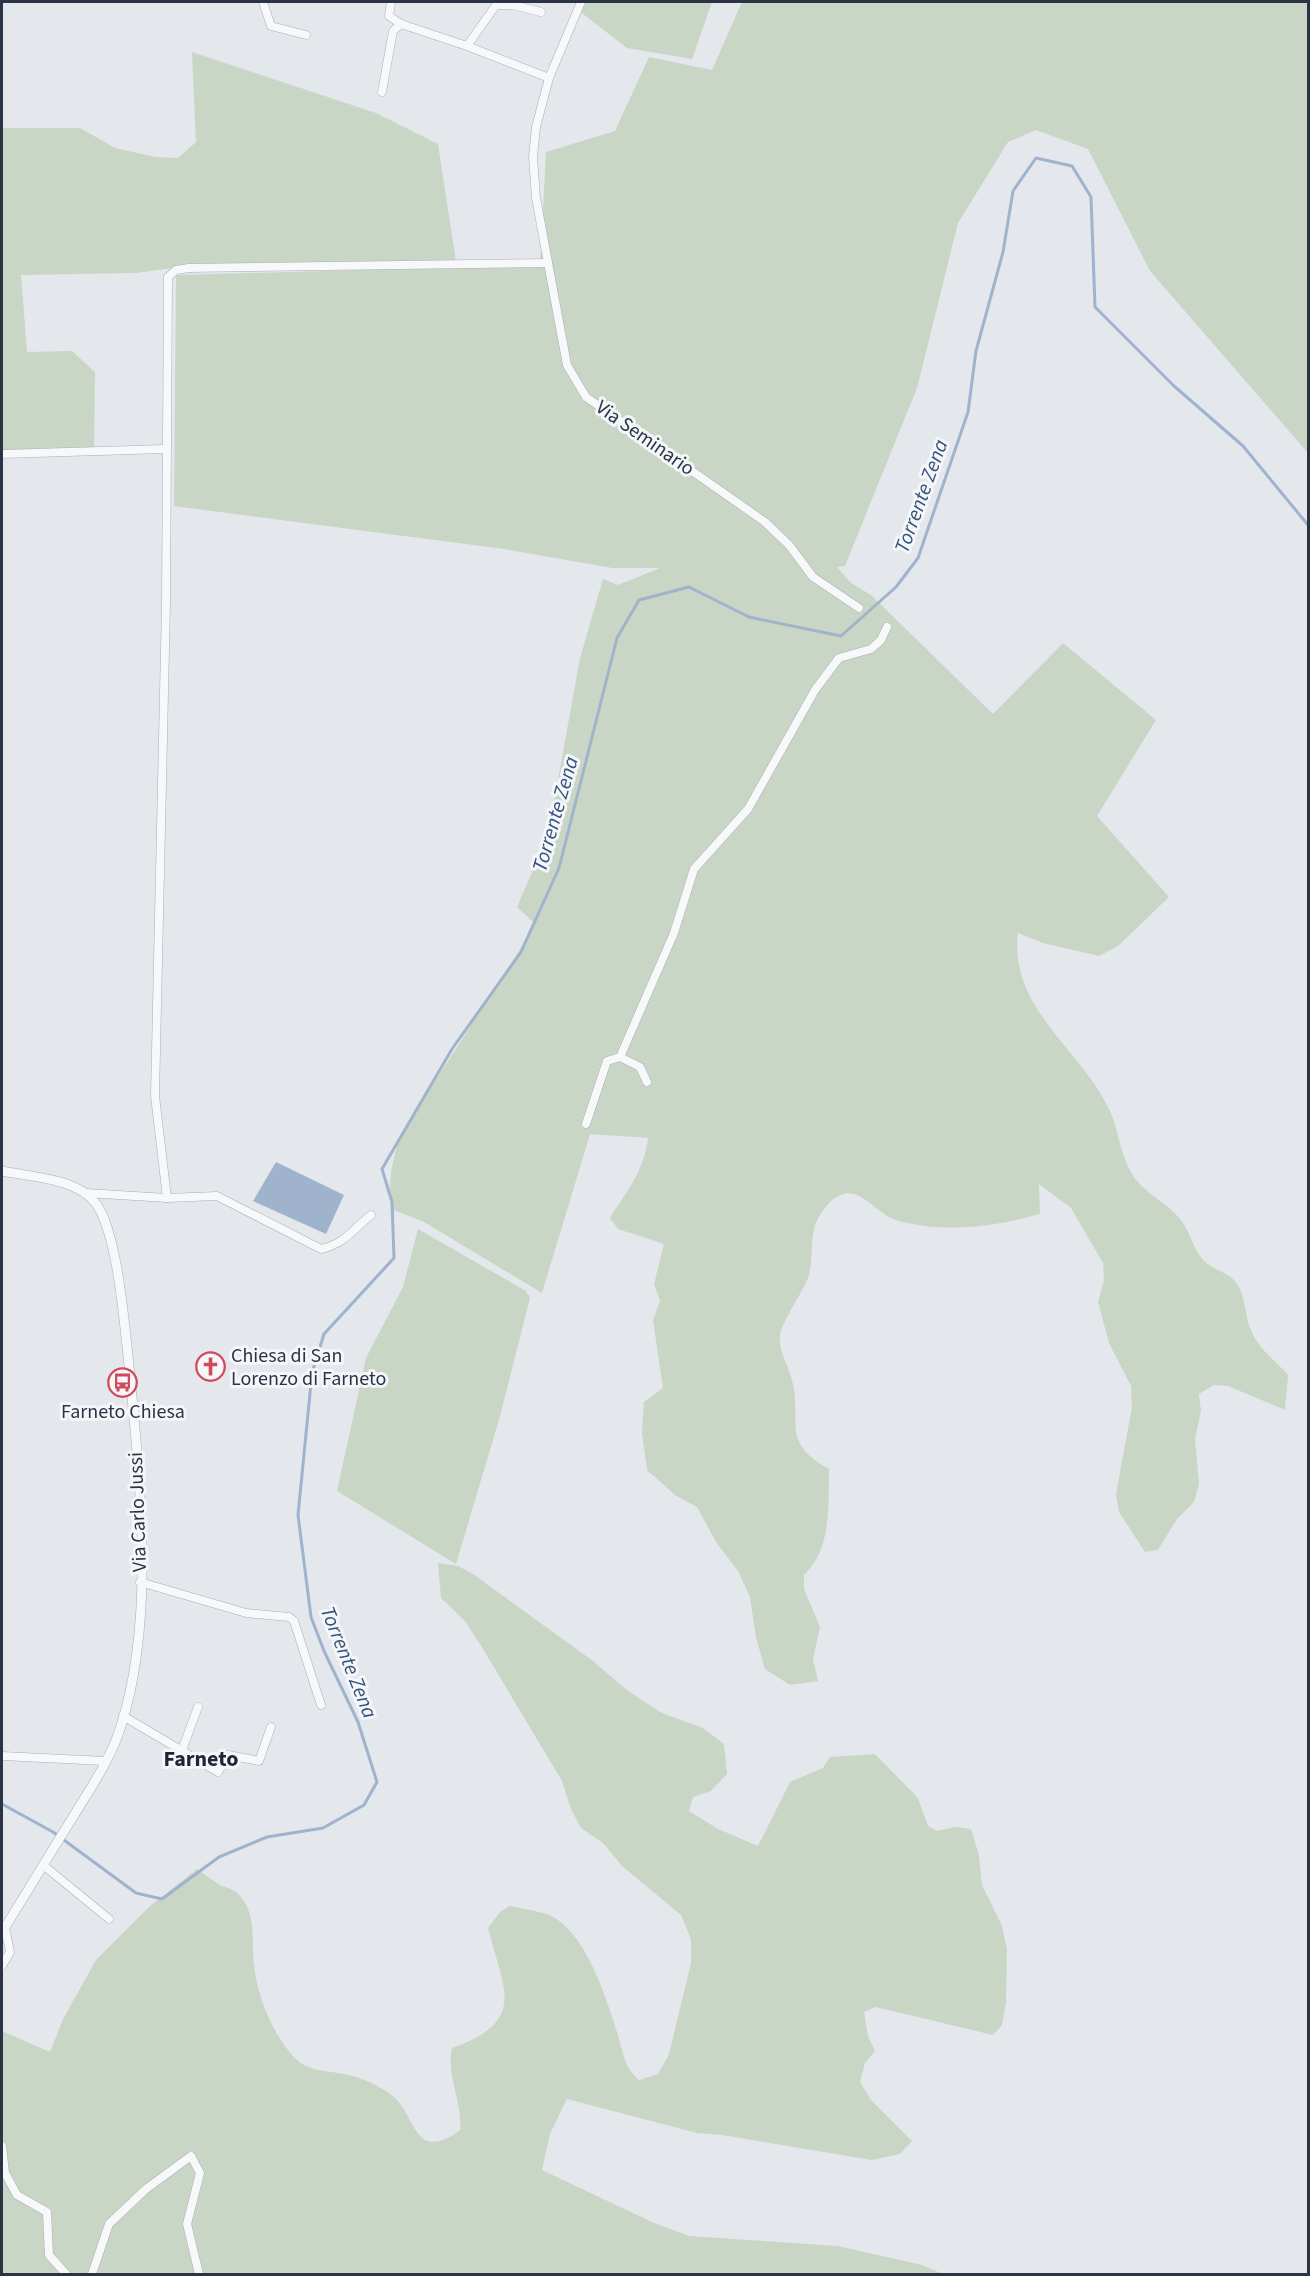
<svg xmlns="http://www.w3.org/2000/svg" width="1310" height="2276" font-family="'Source Sans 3',sans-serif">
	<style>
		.green { fill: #c9d6c5 }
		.water { fill: #9fb4cc }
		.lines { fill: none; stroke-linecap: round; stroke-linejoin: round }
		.stream { stroke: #9fb4cc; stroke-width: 3 }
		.minor-casing { stroke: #a9aeb7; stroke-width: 9 }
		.tertiary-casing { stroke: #a9aeb7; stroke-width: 10 }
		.minor { stroke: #f7f8fa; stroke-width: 8 }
		.tertiary { stroke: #f7f8fa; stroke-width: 9 }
		.labels { text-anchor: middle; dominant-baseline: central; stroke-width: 6; stroke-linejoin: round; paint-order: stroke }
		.street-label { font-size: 20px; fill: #2b3445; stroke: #f4f6f9 }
		.poi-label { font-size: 20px; fill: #2b3445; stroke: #f4f6f9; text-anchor: start }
		.water-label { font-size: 21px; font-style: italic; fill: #34527a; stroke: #f4f6f9 }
		.quarter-label { font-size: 22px; font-weight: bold; fill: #1d2536; stroke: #f4f6f9 }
	</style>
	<rect width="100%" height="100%" fill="#e4e7ec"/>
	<g class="green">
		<polygon points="582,2 712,2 692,59 627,48 578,10"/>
		<path d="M742,2H1308V453L1150,271L1088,149L1036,130L1008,142L958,223L917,388L845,566L837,567L851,583L871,595L993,714L1063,643L1156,720L1097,816L1169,897L1118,946L1099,956L1043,943L1018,933C1009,1008 1080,1048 1109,1109C1120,1133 1120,1160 1137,1181C1150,1196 1168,1204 1181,1220C1190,1232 1193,1248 1203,1260C1212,1269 1227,1273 1233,1279C1246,1292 1244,1314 1251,1330C1258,1349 1275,1360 1288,1375L1285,1410L1228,1386L1214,1385L1199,1394L1201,1411L1195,1439L1199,1484L1194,1502L1177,1519L1158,1550L1145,1552L1119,1512L1116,1494L1132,1407L1131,1386L1109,1343L1098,1302L1104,1280L1103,1263L1071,1208L1039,1184L1040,1214C992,1227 944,1234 896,1220C878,1215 860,1186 841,1195C831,1199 824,1208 819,1217C809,1232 814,1257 809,1275C803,1293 782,1320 780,1336C778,1351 789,1366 792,1380C803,1423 779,1441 829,1469C828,1505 832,1549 804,1575V1589L820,1627L813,1659L818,1681L790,1685L765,1669L756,1638L750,1597L738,1571L716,1542L697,1507L675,1495L647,1470L642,1433L644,1402L663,1388L653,1320L660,1301L654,1284L664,1244L618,1229L610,1218C627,1190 644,1172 648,1138L590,1134L542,1293L424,1222L391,1209C388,1181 392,1160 401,1134L522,946L533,922L517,907L548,835L580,658L603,579L618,585L660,568H612L504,549L174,506L176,275L360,270L173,268L136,273L21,275L27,352L72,351L95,372L94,450L2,457V128H80L115,148L155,157L178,158L196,142L192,52L376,113L438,144L457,268L540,267L546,152L615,131L649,57L712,70Z"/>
		<polygon points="418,1229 526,1291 530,1298 499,1420 456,1564 337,1491 366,1358 403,1287"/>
		<path d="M438,1563L458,1566L473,1574L593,1661L628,1691L662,1713L703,1728L724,1744L727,1774L711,1791L693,1797L689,1811L718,1829L758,1846L790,1782L823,1768L830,1757L875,1754L918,1798L928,1826L937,1831L955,1827L971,1829L979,1855L982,1885L1002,1926L1007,1950L1006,2003L1002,2025L993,2035L876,2007L864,2012L868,2036L875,2051L865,2063L860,2082L871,2100L912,2141L900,2154L872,2160L722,2135L697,2133L567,2099L550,2134L542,2170L654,2223L689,2236L838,2246L922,2265L943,2274H2V2031L50,2052L63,2019L96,1960L149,1907L197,1869C204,1874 212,1880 220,1885C225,1887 232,1889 236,1892C258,1911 251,1941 254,1966C258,1998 272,2033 294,2057C310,2073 324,2070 344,2074C361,2077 381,2086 394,2097C416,2116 414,2164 460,2130C463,2102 446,2077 452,2048C529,2021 503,1988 488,1928L500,1912L510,1906C523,1909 543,1911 555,1918C588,1938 607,2001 618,2035C624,2055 623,2065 639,2080L658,2074L669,2054L691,1963V1939L681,1915L622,1866L603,1843L581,1828L571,1809L562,1781L480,1644L465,1621L441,1598Z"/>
	</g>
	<polygon class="water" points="276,1162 344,1195 326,1234 253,1201"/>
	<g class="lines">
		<polyline class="stream" points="2,1804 53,1832 136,1893 162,1899 219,1857 267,1837 323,1828 364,1805 377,1782 358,1722 324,1651 311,1617 298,1515 312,1373 324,1334 394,1258 392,1202 382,1169 452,1049 521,952 559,868 617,638 639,600 689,587 749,617 841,636 896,587 918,558 968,412 976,351 1003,252 1013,191 1036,158 1072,166 1091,197 1095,307 1174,386 1243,446 1308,525"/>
		<defs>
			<g id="minor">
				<polyline points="263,2 271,26 306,35"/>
				<polyline points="391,2 389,16 401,24 467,46 549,78"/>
				<polyline points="581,2 549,78 536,127 533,157 536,198 567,365 586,397 765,522 789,545 813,577 859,608"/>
				<polyline points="467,46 496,5 513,5 541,12"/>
				<polyline points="382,92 393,31 401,24"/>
				<polyline points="2,454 165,449"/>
				<polyline points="620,1057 640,1067 647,1082"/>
				<polyline points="586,1124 607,1061 620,1057 674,933 694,869 748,809 815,690 839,658 871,649 881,640 887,627"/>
				<path d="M86,1193L167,1198L217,1196L321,1249C346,1243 352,1230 371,1215"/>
				<polyline points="167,1198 155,1096 166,604 168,277 176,270 189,268 548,263"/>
				<polyline points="140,1582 246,1613 289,1617 294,1621 321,1705"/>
				<polyline points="123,1716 218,1772 228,1755 259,1761 271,1727"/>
				<polyline points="182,1750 198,1707"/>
				<polyline points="2,1756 105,1761"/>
				<polyline points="48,1869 109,1919"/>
				<polyline points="2,1966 10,1952 5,1927"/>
				<polyline points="2,2146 5,2173 17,2195 47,2212 49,2255 66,2274"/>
				<polyline points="92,2274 109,2224 146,2189 191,2156 200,2173 187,2224 199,2274"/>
			</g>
			<path id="tertiary" d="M2,1171C31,1177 79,1178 97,1205C117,1235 124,1319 128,1356C139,1471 157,1618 120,1729C110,1760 90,1789 73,1817C49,1855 26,1894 2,1932"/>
		</defs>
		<use href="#minor" class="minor-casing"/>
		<use href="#tertiary" class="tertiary-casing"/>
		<use href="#minor" class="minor"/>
		<use href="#tertiary" class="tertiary"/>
	</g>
	<defs>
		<symbol id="church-ring" viewBox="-11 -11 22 22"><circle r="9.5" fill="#f4f6f9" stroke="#d1495b" stroke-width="1.5"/><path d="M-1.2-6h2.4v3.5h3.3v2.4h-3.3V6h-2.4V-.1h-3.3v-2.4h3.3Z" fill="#d1495b"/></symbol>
		<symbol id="bus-ring" viewBox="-11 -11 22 22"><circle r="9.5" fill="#f4f6f9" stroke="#d1495b" stroke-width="1.5"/><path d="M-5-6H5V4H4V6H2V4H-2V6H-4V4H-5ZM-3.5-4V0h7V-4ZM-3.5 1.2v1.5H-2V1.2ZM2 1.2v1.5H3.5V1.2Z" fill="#d1495b"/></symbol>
	</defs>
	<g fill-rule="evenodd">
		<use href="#church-ring" x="194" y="1350" width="33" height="33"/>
		<use href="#bus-ring" x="106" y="1366" width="33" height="33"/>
	</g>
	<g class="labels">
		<g class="street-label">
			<text transform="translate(645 438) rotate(35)">Via Seminario</text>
			<text transform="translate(138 1512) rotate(-92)">Via Carlo Jussi</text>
		</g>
		<g class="poi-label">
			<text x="231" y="1356">Chiesa di San<tspan x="231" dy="23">Lorenzo di Farneto</tspan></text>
			<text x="123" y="1412" text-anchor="middle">Farneto Chiesa</text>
		</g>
		<g class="water-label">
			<text transform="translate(921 496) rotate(-70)">Torrente Zena</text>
			<text transform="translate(555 814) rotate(-74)">Torrente Zena</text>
			<text transform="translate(349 1662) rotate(68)">Torrente Zena</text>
		</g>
		<g class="quarter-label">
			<text x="201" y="1759">Farneto</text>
		</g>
	</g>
	<rect width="1310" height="2276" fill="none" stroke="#2b3445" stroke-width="6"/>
</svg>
